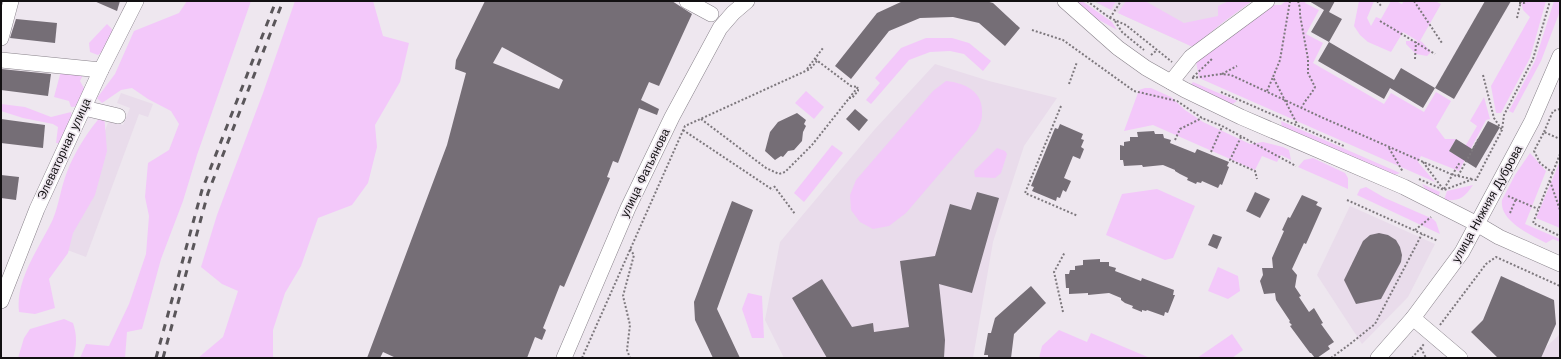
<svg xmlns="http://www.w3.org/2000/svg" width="1561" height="359" font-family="'Work Sans',sans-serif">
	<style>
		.built { fill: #e9dceb }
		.green { fill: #f3c8fa }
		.building { fill: #756e76; fill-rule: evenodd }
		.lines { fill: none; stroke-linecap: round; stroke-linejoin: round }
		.minor-casing { stroke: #88828a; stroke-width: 16 }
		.path { stroke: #7d787d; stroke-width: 2; stroke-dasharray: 2 2; stroke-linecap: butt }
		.minor { stroke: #fff; stroke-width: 15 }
		.rail { stroke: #5a565a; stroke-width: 3; stroke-dasharray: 7 7; stroke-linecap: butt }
		.labels { text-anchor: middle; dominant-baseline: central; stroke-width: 3.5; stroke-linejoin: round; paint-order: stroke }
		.street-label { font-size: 12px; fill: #121012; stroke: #eee7ef }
	</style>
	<rect width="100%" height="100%" fill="#eee7ef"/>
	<g class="built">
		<polygon points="1095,1 1252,1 1222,23 1193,47 1096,3"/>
		<polygon points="935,64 989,81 1057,98 1024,146 993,242 973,358 784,358 765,320 780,242 875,129"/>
		<polygon points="121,93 153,104 148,117 139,114 86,257 62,248 109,120 123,125 130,108 117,103"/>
		<polygon points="1350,206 1435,244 1408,297 1362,344 1317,275"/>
		<polygon points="1560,333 1560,358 1534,358 1558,336"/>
	</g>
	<g class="green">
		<polygon points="187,1 251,1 197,155 183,201 161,259 142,329 127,332 125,358 80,358 86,344 109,346 129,304 146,254 149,216 145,197 148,163 169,150 179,124 171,111 148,99 132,88 121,90 102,103 97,98 115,74 134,31 179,13"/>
		<polygon points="295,1 373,1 383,36 409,43 400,82 375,125 377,147 368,183 352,205 318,218 301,266 285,293 273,330 273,358 198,358 223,337 238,291 222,284 201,267 217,215 263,93"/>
		<polygon points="1074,1 1082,1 1112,22 1117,30 1092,16"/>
		<polygon points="1095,1 1116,1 1111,10"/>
		<polygon points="1126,1 1145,1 1184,23 1218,16 1218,6 1229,1 1252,1 1222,23 1193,47 1118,13"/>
		<polygon points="1286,1 1306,1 1305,3 1319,10 1306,34 1323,43 1313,63 1384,104 1391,93 1424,112 1436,92 1451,101 1436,127 1445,139 1456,139 1449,151 1459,157 1477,126 1470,121 1484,97 1490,119 1486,120 1459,171 1421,156 1418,162 1435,182 1199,78 1196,61 1271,5 1281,5"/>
		<polygon points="1359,1 1374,1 1367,18 1371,26 1376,17 1381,19 1391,1 1396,1 1402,4 1404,1 1435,1 1441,4 1420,41 1422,42 1431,52 1427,56 1416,54 1406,44 1406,41 1418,41 1403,32 1391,52 1368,42 1360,35 1354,26"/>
		<polygon points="1521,1 1546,1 1530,58 1501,113 1496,113 1491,86 1530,17 1523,10"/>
		<polygon points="1554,1 1560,1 1560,11 1541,61 1513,113 1509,111 1535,61"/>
		<polygon points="107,24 112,29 114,42 98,55 90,52 89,43"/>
		<polygon points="926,38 952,38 969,43 991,61 983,71 964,54 950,51 930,52 909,60 871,104 866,100 880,83 875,78 901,48"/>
		<polygon points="61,71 84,73 80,81 85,90 80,106 71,107 69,101 54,97"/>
		<path d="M946,81C966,83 984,92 982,115C982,120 979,126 977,130L906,213L889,226L873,229L860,222L851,210L850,195L856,180L933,91Z"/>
		<polygon points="1193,82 1237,101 1231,105 1189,87"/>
		<polygon points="1145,88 1151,88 1171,97 1185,110 1203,122 1250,144 1263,142 1283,147 1289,150 1291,160 1281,155 1277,162 1262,156 1255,170 1153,125 1124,131 1139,90"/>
		<polygon points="806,91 824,107 814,119 795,103"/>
		<polygon points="1,104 25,107 51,117 71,112 74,123 66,144 56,143 58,127 53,124 23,118 1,111"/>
		<path d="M104,113L107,151L95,195L73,233L68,253L49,279L55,308L35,314L19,312C15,279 40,247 53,219C59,204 61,187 67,172C75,151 89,129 104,113Z"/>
		<polygon points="1281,121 1400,173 1391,176 1282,128"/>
		<polygon points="832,145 843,153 804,202 794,193"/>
		<polygon points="997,148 1005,151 1007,154 1001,173 995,178 975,177 974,171"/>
		<path d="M1530,153L1546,171L1525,224L1560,239V242L1553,239L1546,243C1531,235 1499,221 1502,200L1515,175Z"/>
		<polygon points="1313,158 1345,173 1348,178 1348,189 1298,167 1304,160"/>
		<polygon points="1560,161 1560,228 1536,218"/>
		<polygon points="1422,184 1440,192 1438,197 1428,193"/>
		<path d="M1473,185C1464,198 1460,201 1444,200L1447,191Z"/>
		<polygon points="1366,187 1385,198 1433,219 1436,222 1440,234 1357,195 1360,189"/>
		<polygon points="1157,189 1195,206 1173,258 1165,260 1106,235 1122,194"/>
		<polygon points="1218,267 1238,276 1240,291 1228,299 1208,291"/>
		<polygon points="748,293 762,296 764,338 752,338 742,309"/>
		<path d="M64,319L73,323C77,335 77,346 73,358H18L24,338L30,329Z"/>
		<polygon points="1059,330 1087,342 1091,333 1150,358 1039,358 1042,346"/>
		<polygon points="1232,334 1243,350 1232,358 1197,358"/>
	</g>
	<g class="building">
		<polygon points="94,1 120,1 117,11"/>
		<path d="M485,1H672L692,14L659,86L649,82L641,100L659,109L657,115L639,108L618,163L613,161L607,177L610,178L564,287L560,285L543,328L546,330L542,340L535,337L527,358H396L383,352L380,358H367L447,145L466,73L455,69L456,60ZM502,47L563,80L559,89L493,63Z"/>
		<polygon points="903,1 986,1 993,3 1020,28 1005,46 979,23 953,17 920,18 889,31 851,79 835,66 877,13"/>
		<polygon points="1309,1 1335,1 1329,12 1342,19 1329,42 1394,80 1401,68 1435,88 1423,108 1390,88 1384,99 1318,61 1329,42 1311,32 1324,10"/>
		<polygon points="1485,1 1511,1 1454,99 1435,88"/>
		<polygon points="16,19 57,23 55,43 10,38"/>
		<polygon points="1,69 51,74 48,96 1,90"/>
		<polygon points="855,109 868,120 859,131 846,119"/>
		<polygon points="797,113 806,120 804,124 806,126 803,132 802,141 794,150 788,151 783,157 781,156 775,160 765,151 770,132 778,122"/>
		<polygon points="1,119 45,125 43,148 1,143"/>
		<polygon points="1488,121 1500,127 1476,168 1449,151 1456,139 1472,149"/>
		<polygon points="1060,124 1083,134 1081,139 1084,140 1081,147 1084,149 1080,159 1073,156 1064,178 1071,181 1066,192 1063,190 1060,198 1057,197 1056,201 1032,191 1034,187 1031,186 1055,128 1058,129"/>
		<polygon points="1154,131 1155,134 1163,134 1164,138 1171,140 1170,143 1195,153 1197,149 1229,162 1227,166 1229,167 1222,185 1220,184 1218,188 1202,181 1201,183 1197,182 1196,184 1187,180 1188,178 1180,174 1175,171 1175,170 1163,165 1143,167 1142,165 1124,166 1123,160 1120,160 1120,145 1124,146 1124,142 1130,141 1130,137 1138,137 1137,132"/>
		<polygon points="1,175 19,177 16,200 1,198"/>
		<polygon points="977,192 999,198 972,293 939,284 945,340 944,358 827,358 792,298 822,279 852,327 873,323 874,332 909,327 900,261 935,256 950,204 971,210"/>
		<polygon points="1255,192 1270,199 1260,218 1246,211"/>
		<polygon points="1302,195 1318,202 1316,205 1322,208 1306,244 1304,243 1292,269 1297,275 1295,287 1301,296 1299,297 1309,312 1314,308 1323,323 1321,324 1334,342 1328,346 1330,349 1317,358 1315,358 1311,353 1310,353 1290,326 1292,325 1289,322 1290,321 1276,300 1275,293 1264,294 1260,281 1263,275 1262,268 1273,268 1272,258 1284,231 1282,230 1288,217 1290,218"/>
		<polygon points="732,201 753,210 717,309 740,358 713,358 695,320 694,302"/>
		<polygon points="1379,233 1388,235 1396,240 1400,247 1402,255 1401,262 1381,299 1356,304 1344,280 1363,241 1370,235"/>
		<polygon points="1213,234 1222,237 1217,249 1208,245"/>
		<polygon points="1100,259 1100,262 1109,262 1109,266 1116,268 1115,271 1141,281 1142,278 1174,290 1173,295 1175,295 1168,313 1165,312 1164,316 1147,310 1146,311 1142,310 1142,312 1132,308 1133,306 1125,303 1121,300 1121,298 1109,293 1088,295 1088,293 1069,294 1069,288 1066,288 1065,274 1069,274 1070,270 1075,270 1075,266 1083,265 1083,260"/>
		<polygon points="1501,276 1554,300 1556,324 1541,358 1498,358 1471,332 1483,320"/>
		<polygon points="1031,286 1046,303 1014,334 1011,358 988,358 988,355 984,355 988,333 991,333 995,318"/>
	</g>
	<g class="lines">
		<defs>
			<g id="minor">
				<polyline points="687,1 711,14"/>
				<polyline points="1065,1 1118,48 1146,68 1185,90 1241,117 1404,187 1477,224 1499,237 1560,264"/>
				<polyline points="1,38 11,1"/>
				<polyline points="1,60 101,70"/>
				<polyline points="1171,82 1191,57 1267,1"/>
				<polyline points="84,108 118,116"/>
				<polyline points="1,301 37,209 101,70 136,1"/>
				<polyline points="1413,318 1460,358"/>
				<polyline points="564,358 628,208 672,117 720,28 733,13 747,1"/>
				<polyline points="1378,358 1413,318 1462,252 1532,121 1560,56"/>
			</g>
		</defs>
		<use href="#minor" class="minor-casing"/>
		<g class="path">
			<polyline points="1087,1 1110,18 1126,25 1172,62"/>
			<polyline points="1290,1 1280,60 1273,77 1297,124"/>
			<path d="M1298,1L1300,8V15L1308,59V73L1315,87C1311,95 1305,100 1302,107"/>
			<polyline points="1377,1 1382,7"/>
			<polyline points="1414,1 1442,43"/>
			<polyline points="1519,3 1524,3 1527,1"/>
			<polyline points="1110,18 1121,1"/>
			<polyline points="1517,18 1521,1"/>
			<polyline points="1115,21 1122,32 1144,50"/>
			<polyline points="1380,21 1435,54"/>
			<polyline points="1032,30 1063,40 1134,91 1177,101 1202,118 1222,126 1296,166"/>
			<polyline points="1151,55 1157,50"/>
			<polyline points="815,59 851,86 858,87"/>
			<polyline points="1415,59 1416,42"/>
			<polyline points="807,69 823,48"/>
			<polyline points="1222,74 1237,66"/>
			<polyline points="1483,75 1494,118 1502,130"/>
			<polyline points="1193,77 1213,58"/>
			<polyline points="1192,78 1222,74 1231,75 1321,117 1453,175 1472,179"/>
			<polyline points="1069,84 1077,62"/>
			<polyline points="1267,91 1273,77"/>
			<polyline points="1221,92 1344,146"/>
			<polyline points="849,98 852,98 858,91 858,87"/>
			<polyline points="1061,106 1025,193 1078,216"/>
			<polyline points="701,119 766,168 779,174 785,172 812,145 858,87"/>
			<polyline points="683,130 773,190"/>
			<polyline points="1544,132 1553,111 1560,109"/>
			<polyline points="1241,137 1230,160 1255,171 1257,179"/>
			<polyline points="1175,140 1180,129 1202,118"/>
			<polyline points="1389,148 1403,172"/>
			<polyline points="1211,152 1222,127"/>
			<polyline points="1560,154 1533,223 1560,236"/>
			<polyline points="1423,162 1443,189"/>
			<polyline points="1553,173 1540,163 1534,151 1544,132 1560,139"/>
			<polyline points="1458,176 1479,138"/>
			<polyline points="1419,179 1444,190 1473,179 1476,180 1502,130 1504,115 1533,59 1550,1"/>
			<polyline points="1550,181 1560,210"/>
			<polyline points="774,186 795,214"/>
			<polyline points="1444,189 1460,162"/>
			<polyline points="1508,196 1538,209"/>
			<polyline points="1347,200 1438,241"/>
			<polyline points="1510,213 1516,199"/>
			<polyline points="1415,230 1431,217"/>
			<polyline points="630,249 634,255 623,296 630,325 627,350 630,358"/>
			<polyline points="1063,312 1054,272 1065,252"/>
			<polyline points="1440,325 1486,264 1496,257 1560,286"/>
			<polyline points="1421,348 1426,358"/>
			<polyline points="582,358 685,126 810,69 817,61"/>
			<polyline points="1331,358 1350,344 1375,324 1422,234"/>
			<polyline points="1412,358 1424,344"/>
		</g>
		<use href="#minor" class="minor"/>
		<g class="rail">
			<polyline points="156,358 202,190 276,1"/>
			<polyline points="163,358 208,193 283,1"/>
		</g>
	</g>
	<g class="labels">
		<g class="street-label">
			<text transform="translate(64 149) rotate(-65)">Элеваторная улица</text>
			<text transform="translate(645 173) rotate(-64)">улица Фатьянова</text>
			<text transform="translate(1487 204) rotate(-61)">улица Нижняя Дуброва</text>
		</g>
	</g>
	<rect width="1561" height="359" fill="none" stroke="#121012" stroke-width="4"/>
</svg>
